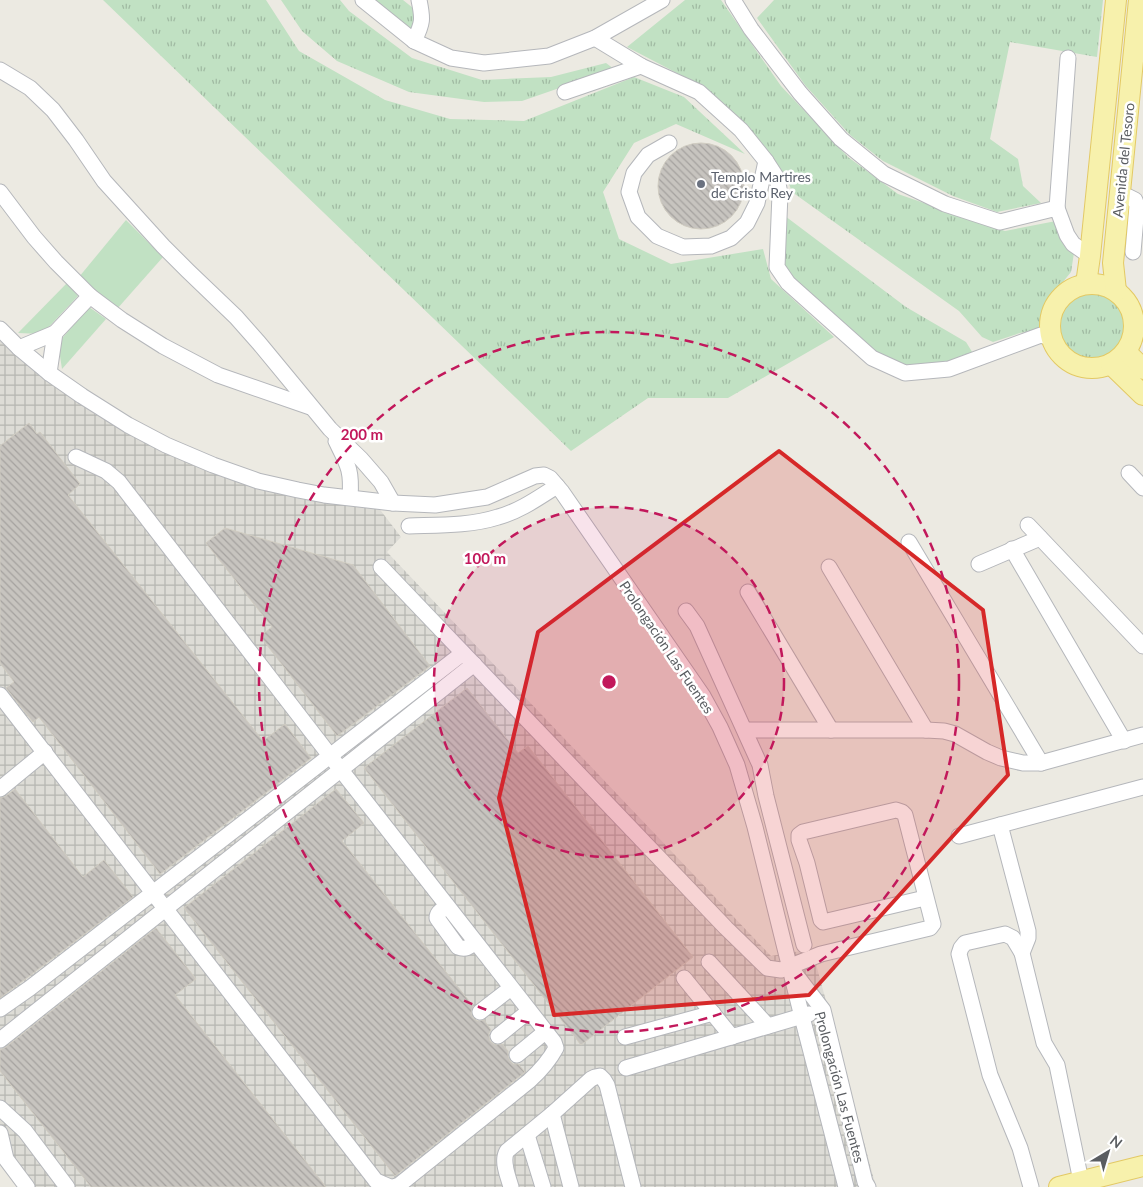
<svg xmlns="http://www.w3.org/2000/svg" width="1143" height="1187" font-family="Lato,sans-serif">
	<style>
		.industrial { fill: url(#industrial-grid) }
		.grass { fill: url(#grass-tufts) }
		.green { fill: #c1e1c3 }
		.building { fill: url(#building-back-hatch); stroke: #d0ccc1 }
		.lines { fill: none; stroke-linecap: round; stroke-linejoin: round }
		.minor-casing { stroke: #b5b7bb; stroke-width: 17 }
		.major-casing { stroke: #e3c964; stroke-width: 22 }
		.minor { stroke: #fff; stroke-width: 15 }
		.major { stroke: #f7f1ac; stroke-width: 20 }
		.marked { fill: #d62828; fill-opacity: 0.2; stroke: #d62828; stroke-width: 4; stroke-linejoin: round }
		.ring { fill: none; stroke: #c2185b; stroke-width: 2.5; stroke-dasharray: 9 6 }
		.worship-dot { fill: #6b7280; stroke: #fff; stroke-width: 2 }
		.labels { text-anchor: middle; dominant-baseline: central; stroke-width: 5; stroke-linejoin: round; paint-order: stroke }
		.street-label { font-size: 14px; fill: #5a5d61; stroke: #fff }
		.worship-label { font-size: 14px; fill: #5b616d; stroke: #fff; text-anchor: start }
		.centre { fill: #c2185b; stroke: #fff; stroke-width: 2.5 }
		.ring-label { font-size: 15px; text-anchor: middle; font-weight: bold; fill: #c2185b; stroke: #fff; stroke-width: 5; stroke-linejoin: round; paint-order: stroke }
	</style>
	<defs>
		<pattern id="industrial-grid" width="8" height="8" patternUnits="userSpaceOnUse" patternTransform="scale(1.25)"><rect width="8" height="8" fill="#dddcd6"/><path d="M0 4h8M4 0v8" fill="none" stroke="#b6b6b1"/></pattern>
		<pattern id="grass-tufts" width="24" height="20" patternUnits="userSpaceOnUse" patternTransform="scale(1.25)"><rect width="24" height="20" fill="#c1e1c3"/><path d="M3 7l-1-3M5 7V3M7 7l1-3M15 17l-1-3M17 17v-4M19 17l1-3" fill="none" stroke="#a0baa2"/></pattern>
		<pattern id="building-back-hatch" width="6" height="6" patternUnits="userSpaceOnUse" patternTransform="scale(1.25)"><rect width="6" height="6" fill="#c7c4bf"/><path d="M-1 5l2 2M0 0l6 6M5-1l2 2" fill="none" stroke="#a5a29f"/></pattern>
	</defs>
	<rect width="100%" height="100%" fill="#eceae2"/>
	<polygon class="industrial" points="0,341 63,392 95,414 137,438 174,455 378,507 401,537 387,552 771,956 812,949 876,1187 19,1187 0,1162"/>
	<g class="grass">
		<polygon points="103,0 266,0 299,51 385,100 450,119 524,121 634,77 684,97 745,154 676,124 634,143 603,192 619,239 671,264 763,249 771,279 834,337 728,398 648,398 571,451"/>
		<polygon points="281,0 340,0 349,11 412,58 482,80 551,77 606,63 614,69 522,101 484,102 409,92 337,61 302,31"/>
		<polygon points="372,0 403,0 418,12 410,32"/>
		<polygon points="685,0 721,0 781,86 848,157 898,194 1005,231 1056,221 1074,253 1071,272 1046,303 1040,329 1020,333 993,342 982,337 959,311 792,192 786,176 751,131 696,83 627,47"/>
		<polygon points="774,0 1103,0 1097,57 1010,42 990,139 1018,159 1023,186 1041,203 997,212 953,196 883,161 850,135 805,85 757,18"/>
		<polygon points="785,216 906,307 966,342 974,355 947,364 902,367 879,356 788,273 781,260"/>
		<circle cx="1091" cy="327" r="35"/>
	</g>
	<g class="green">
		<polygon points="126,220 163,257 117,309 79,277"/>
		<polygon points="67,283 78,296 42,334 18,333"/>
		<polygon points="89,307 106,319 62,369 58,343"/>
	</g>
	<g class="building">
		<circle cx="701" cy="186" r="43"/>
		<polygon points="29,423 37,434 40,432 80,484 68,495 263,741 285,724 311,758 160,874 39,717 33,722 6,688 14,682 0,663 0,446"/>
		<polygon points="225,528 353,565 430,666 337,736 260,636 272,627 206,543"/>
		<polygon points="467,688 518,753 528,746 693,957 581,1045 364,768"/>
		<polygon points="15,789 83,877 104,860 133,897 24,980 0,998 0,798 6,796"/>
		<polygon points="336,789 364,823 342,841 473,1006 471,1013 473,1018 477,1021 484,1020 491,1030 489,1033 489,1037 490,1041 495,1045 502,1044 508,1051 508,1056 510,1061 513,1064 518,1064 525,1072 395,1176 184,908"/>
		<polygon points="156,928 196,979 175,995 326,1187 91,1187 0,1071 0,1050 6,1047"/>
	</g>
	<g class="lines">
		<defs>
			<g id="minor">
				<polyline points="363,0 414,41 451,58 484,63 549,56 595,38 662,0"/>
				<polyline points="733,0 751,29 800,93 841,139 884,174 945,204 1000,222 1057,208 1067,235 1073,244 1090,256"/>
				<polyline points="595,38 641,66"/>
				<path d="M414,41C423,23 423,19 419,0"/>
				<polyline points="0,70 30,88 53,110 76,140 104,181 163,246 188,271 236,317 259,343 330,429 361,459 381,482 393,503"/>
				<polyline points="565,92 641,66 699,92 741,130 766,161 777,178 780,194 777,267 788,283 872,358 905,373 949,369 1041,335 1051,338"/>
				<polyline points="669,143 648,155 634,173 629,192 638,217 657,236 683,247 711,246 731,238 747,223 757,203 766,161"/>
				<polyline points="0,192 34,237 56,262 90,296 122,320 163,346 218,375 310,407"/>
				<polyline points="1120,196 1129,197 1135,200 1137,206 1133,252"/>
				<polyline points="1057,208 1068,58"/>
				<polyline points="0,329 19,348 49,373 82,396 128,425 166,445 213,465 258,481 298,490 324,495 393,503 435,505 487,497 535,476 544,475 550,478 562,492 703,696 720,727 737,765 755,827 802,1017 846,1187"/>
				<polyline points="19,348 55,333"/>
				<polyline points="49,373 55,333 90,296"/>
				<path d="M336,441C348,465 352,470 350,497"/>
				<path d="M76,457L106,471L119,482L341,770L554,1042L556,1048C549,1061 539,1072 529,1081L399,1185L393,1187"/>
				<polyline points="1129,473 1143,488"/>
				<polyline points="1028,525 1143,646"/>
				<path d="M409,526C438,525 470,526 498,517C520,511 538,498 557,486"/>
				<polyline points="909,542 1041,763"/>
				<polyline points="1012,549 1124,741"/>
				<polyline points="979,564 1040,538"/>
				<polyline points="381,567 726,928 767,968 781,970 821,954 930,928 933,924 905,815 902,812 896,810 803,832 799,835 799,840 807,863 821,920 823,922 925,898"/>
				<polyline points="829,567 926,730"/>
				<polyline points="748,592 831,730"/>
				<polyline points="686,611 697,626 760,765 766,796 804,945"/>
				<polyline points="0,695 376,1181 390,1187"/>
				<polyline points="745,730 926,730 944,731 955,734 987,752 1001,758 1023,763 1041,763 1143,735"/>
				<polyline points="0,789 45,752"/>
				<polyline points="1000,825 1028,931 1028,938 1022,953 1044,1043 1057,1065 1081,1181"/>
				<polyline points="959,836 1143,787"/>
				<path d="M447,906C442,910 437,912 437,918L458,947C466,950 469,947 475,942"/>
				<polyline points="1022,953 1013,938 1005,934 965,943 961,948 959,954 990,1075 1020,1148 1031,1187"/>
				<polyline points="709,962 768,1026"/>
				<polyline points="793,971 823,1010 865,1182 868,1187"/>
				<polyline points="684,978 732,1037"/>
				<polyline points="0,1009 30,988 463,653"/>
				<polyline points="480,1012 511,988"/>
				<polyline points="498,1036 529,1011"/>
				<polyline points="625,1037 713,1013"/>
				<polyline points="0,1040 474,664"/>
				<polyline points="517,1055 545,1032"/>
				<polyline points="626,1068 809,1014"/>
				<polyline points="0,1108 25,1131 67,1187"/>
				<polyline points="552,1114 571,1187"/>
				<polyline points="0,1133 6,1159 27,1187"/>
				<polyline points="527,1135 543,1187"/>
				<path d="M511,1187C508,1176 501,1161 507,1151L552,1114L591,1079L595,1077L600,1076L604,1080L607,1085L633,1187"/>
			</g>
			<g id="major">
				<circle cx="1092" cy="326" r="42"/>
				<polyline points="1086,284 1090,256 1116,0"/>
				<polyline points="1116,291 1113,263 1139,0"/>
				<polyline points="1126,352 1143,369"/>
				<polyline points="1111,364 1143,395"/>
				<polyline points="1059,1187 1143,1166"/>
			</g>
		</defs>
		<use href="#minor" class="minor-casing"/>
		<use href="#major" class="major-casing"/>
		<use href="#minor" class="minor"/>
		<use href="#major" class="major"/>
	</g>
	<path class="marked" d="M779,451L983,610L1008,775L809,995L554,1015L499,798L538,632Z"/>
	<circle cx="609" cy="682" r="175" fill="#c2185b" fill-opacity=".12"/>
	<g class="ring">
		<circle cx="609" cy="682" r="175"/>
		<circle cx="609" cy="682" r="350"/>
	</g>
	<circle class="worship-dot" cx="701" cy="184" r="5"/>
	<g class="labels">
		<g class="street-label">
			<text transform="translate(1123 160) rotate(-84)">Avenida del Tesoro</text>
			<text transform="translate(667 647) rotate(56)">Prolongación Las Fuentes</text>
			<text transform="translate(840 1087) rotate(75)">Prolongación Las Fuentes</text>
		</g>
		<g class="worship-label">
			<text x="711" y="176">Templo Martires<tspan x="711" dy="16">de Cristo Rey</tspan></text>
		</g>
	</g>
	<circle cx="609" cy="682" r="8" class="centre"/>
	<g class="ring-label">
		<text x="362" y="440">200 m</text>
		<text x="485" y="564">100 m</text>
	</g>
	<g transform="translate(1108 1152) rotate(38)" stroke="#ffffff" stroke-width="4" paint-order="stroke">
	<path d="M0-4L9 19L0 12L-9 19Z" fill="#5a5d61"/>
	<text y="-8" font-size="14" font-weight="bold" text-anchor="middle" fill="#5a5d61">N</text>
	</g>
</svg>
